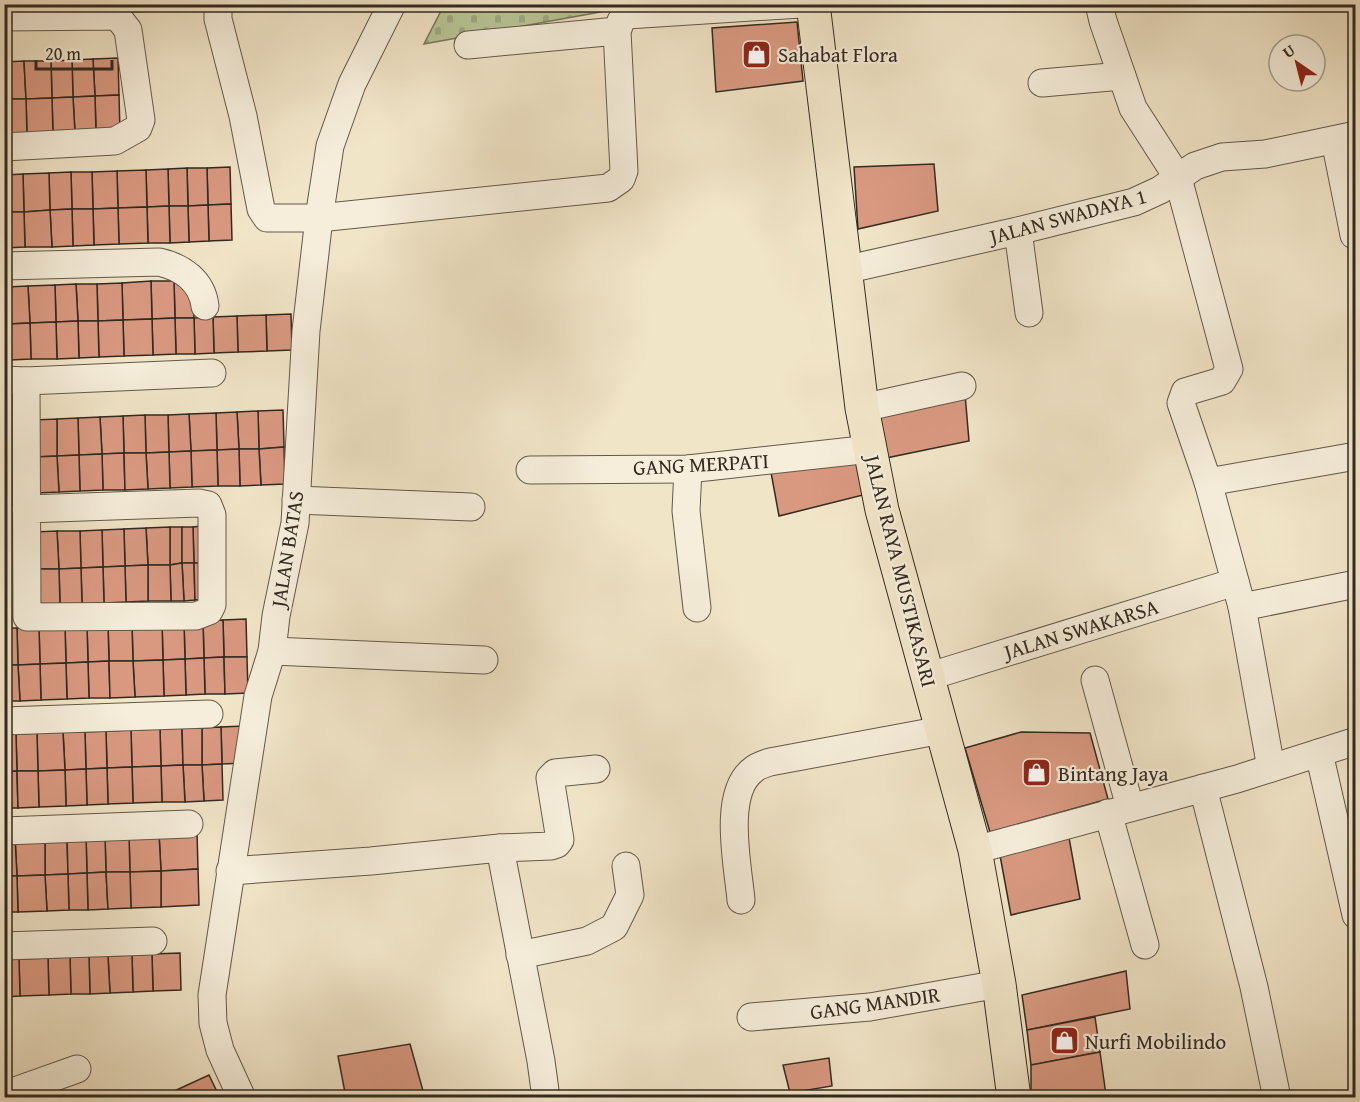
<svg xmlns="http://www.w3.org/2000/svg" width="1360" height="1102" font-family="'Gentium Book Plus',serif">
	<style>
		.cemetery { fill: url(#cemetery-stones); stroke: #75785c; stroke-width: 1.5 }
		.building { fill: #d99981; stroke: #322a20; stroke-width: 1.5 }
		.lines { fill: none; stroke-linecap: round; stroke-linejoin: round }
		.minor-casing { stroke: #62594a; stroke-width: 29 }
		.major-casing { stroke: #322a20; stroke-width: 35 }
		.minor { stroke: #f6eedb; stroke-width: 27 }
		.major { stroke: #f1e5c8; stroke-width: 33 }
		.labels { text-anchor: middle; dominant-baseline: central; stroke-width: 4.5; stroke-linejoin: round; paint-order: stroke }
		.poi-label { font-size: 21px; fill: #322a20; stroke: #f6eedb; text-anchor: start }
		.street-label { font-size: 21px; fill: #322a20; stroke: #f6eedb }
	</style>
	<defs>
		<pattern id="cemetery-stones" width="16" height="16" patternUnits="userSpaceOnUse" patternTransform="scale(1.5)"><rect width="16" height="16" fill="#b8c597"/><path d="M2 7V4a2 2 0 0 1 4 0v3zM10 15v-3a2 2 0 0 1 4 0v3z" fill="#9fa982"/></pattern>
	</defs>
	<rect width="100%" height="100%" fill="#f1e5c8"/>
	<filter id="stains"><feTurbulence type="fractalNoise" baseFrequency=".00333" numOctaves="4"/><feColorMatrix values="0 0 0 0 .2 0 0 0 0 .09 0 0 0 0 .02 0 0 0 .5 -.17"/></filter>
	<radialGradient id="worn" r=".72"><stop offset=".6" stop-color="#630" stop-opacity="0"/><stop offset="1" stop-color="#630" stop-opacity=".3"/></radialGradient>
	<polygon class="cemetery" points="444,5 629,5 595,13 424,44"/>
	<g class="building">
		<polygon points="124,4 154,4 154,11 124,12"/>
		<polygon points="154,4 176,4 176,10 154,11"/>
		<polygon points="176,4 195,4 195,9 176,10"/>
		<polygon points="797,22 803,81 716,92 712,28"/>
		<polygon points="118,58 119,95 95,96 93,59"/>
		<polygon points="93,59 95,96 73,97 72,60"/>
		<polygon points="72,60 73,97 52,98 51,61"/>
		<polygon points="24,61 26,99 4,99 4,62"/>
		<polygon points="24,61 51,61 52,98 26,99"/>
		<polygon points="119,95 120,132 96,132 95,96"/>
		<polygon points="95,96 96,132 75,133 73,97"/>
		<polygon points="73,97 75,133 53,134 52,98"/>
		<polygon points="52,98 53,134 27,135 26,99"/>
		<polygon points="4,99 26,99 27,135 5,136"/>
		<polygon points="934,164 938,211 858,229 854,167"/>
		<polygon points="230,167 231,204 208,205 207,168"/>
		<polygon points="187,168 207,168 208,205 188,206"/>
		<polygon points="187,168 188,206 169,206 168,169"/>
		<polygon points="168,169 169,206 147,207 146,170"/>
		<polygon points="146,170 147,207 118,208 117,171"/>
		<polygon points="117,171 118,208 93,209 92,172"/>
		<polygon points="71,172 92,172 93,209 72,209"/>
		<polygon points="71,172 72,209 50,210 49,173"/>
		<polygon points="49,173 50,210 24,212 23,174"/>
		<polygon points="23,174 24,212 4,212 4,175"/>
		<polygon points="231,204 232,240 209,241 208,205"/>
		<polygon points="208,205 209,241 189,242 188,206"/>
		<polygon points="169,206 188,206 189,242 170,243"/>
		<polygon points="169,206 170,243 148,243 147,207"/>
		<polygon points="147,207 148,243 119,244 118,208"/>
		<polygon points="118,208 119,244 94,245 93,209"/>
		<polygon points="72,209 93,209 94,245 73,246"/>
		<polygon points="72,209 73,246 52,247 50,210"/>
		<polygon points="50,210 52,247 25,247 24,212"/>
		<polygon points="4,212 24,212 25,247 4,248"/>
		<polygon points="192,280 194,318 175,318 174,281"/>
		<polygon points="151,281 174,281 175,318 152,319"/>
		<polygon points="151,281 152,319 123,320 122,283"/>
		<polygon points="122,283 123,320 98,321 97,284"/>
		<polygon points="76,284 97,284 98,321 78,321"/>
		<polygon points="76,284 78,321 56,322 55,285"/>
		<polygon points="55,285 56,322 30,323 28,286"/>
		<polygon points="28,286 30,323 8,324 7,287"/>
		<polygon points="4,287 7,287 8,324 4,324"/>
		<polygon points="291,314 292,350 267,351 266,315"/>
		<polygon points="266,315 267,351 238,352 237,316"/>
		<polygon points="237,316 238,352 214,353 213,317"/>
		<polygon points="213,317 214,353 195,354 194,318"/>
		<polygon points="175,318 194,318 195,354 176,354"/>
		<polygon points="175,318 176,354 153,355 152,319"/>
		<polygon points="152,319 153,355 124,356 123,320"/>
		<polygon points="123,320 124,356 99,357 98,321"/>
		<polygon points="78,321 98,321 99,357 79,358"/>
		<polygon points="78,321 79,358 57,359 56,322"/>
		<polygon points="56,322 57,359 31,359 30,323"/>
		<polygon points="30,323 31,359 10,360 8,324"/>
		<polygon points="4,324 8,324 10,360 4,360"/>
		<polygon points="965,394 969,441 886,458 880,413"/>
		<polygon points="283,410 284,447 259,449 258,411"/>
		<polygon points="258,411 259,449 239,449 237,412"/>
		<polygon points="237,412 239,449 217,450 216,413"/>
		<polygon points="216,413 217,450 191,451 189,414"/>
		<polygon points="189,414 191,451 169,452 168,415"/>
		<polygon points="145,415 168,415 169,452 146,453"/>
		<polygon points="145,415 146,453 124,453 123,416"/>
		<polygon points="123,416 124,453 102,454 100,417"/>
		<polygon points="100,417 102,454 79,455 78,418"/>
		<polygon points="78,418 79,455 57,456 57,419"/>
		<polygon points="57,419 57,456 35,457 34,420"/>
		<polygon points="284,447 285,484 261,485 259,449"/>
		<polygon points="239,449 259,449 261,485 240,486"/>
		<polygon points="239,449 240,486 218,486 217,450"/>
		<polygon points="217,450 218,486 192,487 191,451"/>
		<polygon points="191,451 192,487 170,488 169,452"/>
		<polygon points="169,452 170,488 148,489 146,453"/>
		<polygon points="124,453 125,490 103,490 102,454"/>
		<polygon points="124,453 146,453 148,489 125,490"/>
		<polygon points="102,454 103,490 80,491 79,455"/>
		<polygon points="79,455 80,491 59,492 57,456"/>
		<polygon points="57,456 59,492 36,493 35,457"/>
		<polygon points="860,460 867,494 779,516 770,467"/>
		<polygon points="202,526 204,563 194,563 193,527"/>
		<polygon points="170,527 182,527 182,563 170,565"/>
		<polygon points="170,527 170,565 148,565 146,528"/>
		<polygon points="182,527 193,527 194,563 182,563"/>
		<polygon points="146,528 148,565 125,566 124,529"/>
		<polygon points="124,529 125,566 103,567 102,530"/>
		<polygon points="102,530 103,567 81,568 80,531"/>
		<polygon points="57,531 80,531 81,568 59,569"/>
		<polygon points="57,531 59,569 36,569 35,532"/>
		<polygon points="182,563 194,563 195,600 184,601"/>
		<polygon points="182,563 184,601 171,601 170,565"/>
		<polygon points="194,563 204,563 205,599 195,600"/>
		<polygon points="148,565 170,565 171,601 148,601"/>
		<polygon points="148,565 148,601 126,602 125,566"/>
		<polygon points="125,566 126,602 104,603 103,567"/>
		<polygon points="103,567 104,603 82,604 81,568"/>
		<polygon points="81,568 82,604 60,605 59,569"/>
		<polygon points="36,569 59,569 60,605 37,605"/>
		<polygon points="246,619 247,657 224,657 223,620"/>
		<polygon points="223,620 224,657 204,658 203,621"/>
		<polygon points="203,621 204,658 185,659 184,622"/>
		<polygon points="162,622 184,622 185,659 163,660"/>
		<polygon points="162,622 163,660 133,661 132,624"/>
		<polygon points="108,624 132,624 133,661 109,661"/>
		<polygon points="108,624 109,661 88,662 87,625"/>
		<polygon points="87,625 88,662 66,663 65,626"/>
		<polygon points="65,626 66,663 40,664 39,627"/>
		<polygon points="39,627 40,664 18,665 17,628"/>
		<polygon points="4,628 17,628 18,665 4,665"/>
		<polygon points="224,657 225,694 205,694 204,658"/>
		<polygon points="224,657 247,657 248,693 225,694"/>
		<polygon points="204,658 205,694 186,695 185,659"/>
		<polygon points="185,659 186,695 164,696 163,660"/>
		<polygon points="163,660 164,696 135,697 133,661"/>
		<polygon points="109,661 110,698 89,698 88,662"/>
		<polygon points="109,661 133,661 135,697 110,698"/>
		<polygon points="88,662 89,698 67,699 66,663"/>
		<polygon points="66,663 67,699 41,700 40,664"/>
		<polygon points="40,664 41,700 20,701 18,665"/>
		<polygon points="4,665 18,665 20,701 4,701"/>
		<polygon points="244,726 245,763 222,764 221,727"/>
		<polygon points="221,727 222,764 202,765 202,728"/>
		<polygon points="182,728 183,765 161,766 160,729"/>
		<polygon points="182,728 202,728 202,765 183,765"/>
		<polygon points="160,729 161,766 132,767 131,730"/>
		<polygon points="131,730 132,767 107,768 106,731"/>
		<polygon points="106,731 107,768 86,769 85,732"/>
		<polygon points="63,732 85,732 86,769 65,770"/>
		<polygon points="63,732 65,770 38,771 37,733"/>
		<polygon points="1021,732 1090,733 1108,799 990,832 965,748"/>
		<polygon points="37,733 38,771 17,771 16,734"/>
		<polygon points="16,734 17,771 4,772 4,735"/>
		<polygon points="222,764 223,800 204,801 202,765"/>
		<polygon points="183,765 202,765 204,801 185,802"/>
		<polygon points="183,765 185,802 162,802 161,766"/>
		<polygon points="161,766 162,802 133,803 132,767"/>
		<polygon points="132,767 133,803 108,804 107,768"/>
		<polygon points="107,768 108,804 87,805 86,769"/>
		<polygon points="86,769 87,805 66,806 65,770"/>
		<polygon points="65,770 66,806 39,807 38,771"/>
		<polygon points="17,771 18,808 4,808 4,772"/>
		<polygon points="17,771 38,771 39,807 18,808"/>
		<polygon points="197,832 198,869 161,871 159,834"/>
		<polygon points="1068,832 1080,899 1011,915 999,850"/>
		<polygon points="159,834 161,871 130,872 129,835"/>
		<polygon points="105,835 129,835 130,872 106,872"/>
		<polygon points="105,835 106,872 87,873 86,836"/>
		<polygon points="67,836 68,874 45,875 45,837"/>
		<polygon points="67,836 86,836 87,873 68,874"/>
		<polygon points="45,837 45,875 17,876 15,838"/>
		<polygon points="15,838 17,876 4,876 4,839"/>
		<polygon points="198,869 199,905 161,907 161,871"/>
		<polygon points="161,871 161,907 131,908 130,872"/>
		<polygon points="106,872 108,909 88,910 87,873"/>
		<polygon points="106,872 130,872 131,908 108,909"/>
		<polygon points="87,873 88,910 69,910 68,874"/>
		<polygon points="68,874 69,910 47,911 45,875"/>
		<polygon points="45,875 47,911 18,912 17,876"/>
		<polygon points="4,876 17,876 18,912 4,912"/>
		<polygon points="180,953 181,990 153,991 152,954"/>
		<polygon points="152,954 153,991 133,992 132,955"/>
		<polygon points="132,955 133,992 110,993 108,956"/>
		<polygon points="89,956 108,956 110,993 90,994"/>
		<polygon points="89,956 90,994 71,994 70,957"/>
		<polygon points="70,957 71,994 49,995 48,958"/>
		<polygon points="48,958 49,995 20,996 19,959"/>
		<polygon points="19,959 20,996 4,997 4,960"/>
		<polygon points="1126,971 1130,1009 1027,1030 1022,995"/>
		<polygon points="1095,1017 1100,1052 1031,1065 1027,1030"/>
		<polygon points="410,1044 425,1098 346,1098 338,1056"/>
		<polygon points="1100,1052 1106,1095 1087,1098 1031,1098 1031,1065"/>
		<polygon points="829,1058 832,1086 790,1093 783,1065"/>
		<polygon points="209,1075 220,1098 159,1098"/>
	</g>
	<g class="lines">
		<defs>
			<g id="minor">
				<polyline points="218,4 218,19 243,116 261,209 267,218 319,218 608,188 621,179 624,171 617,31 621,21 627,15 800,4"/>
				<polyline points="1099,4 1103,21 1133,108 1178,178 1229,369 1222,381 1185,392 1181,403 1208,482 1242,607 1271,768"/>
				<polyline points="4,17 117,16 128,30 141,120 138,128 115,141 4,147"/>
				<polyline points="468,45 617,31"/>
				<polyline points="1042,83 1122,76"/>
				<polyline points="1335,140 1354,235"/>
				<polyline points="1018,231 1029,313"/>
				<path d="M4,266L159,262C182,267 202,281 205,306"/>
				<polyline points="844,270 1018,231 1134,202 1160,190 1195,166 1222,157 1265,154 1356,135"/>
				<polyline points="4,380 26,381 27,617 196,616 209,611 212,605 212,515 208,505 199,503 26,509"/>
				<polyline points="26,381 212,373"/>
				<polyline points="862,408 962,386"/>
				<polyline points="688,469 686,511 697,608"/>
				<polyline points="530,470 688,469 871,449"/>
				<polyline points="1208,482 1356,456"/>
				<polyline points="296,500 471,507"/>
				<polyline points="1242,607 1356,584"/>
				<polyline points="272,651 484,660"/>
				<polyline points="927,677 1235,582"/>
				<polyline points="1095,680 1130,807"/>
				<polyline points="4,721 209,714"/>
				<polyline points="1319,753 1356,915"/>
				<polyline points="1203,788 1254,987 1277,1098"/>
				<polyline points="1108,813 1145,945"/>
				<polyline points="4,831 189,824"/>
				<polyline points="500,848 541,1061 546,1098"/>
				<polyline points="975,850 1237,779 1356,741"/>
				<polyline points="230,871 371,861 500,848 551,846 557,844 560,840 550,778 555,773 596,769"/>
				<path d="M741,900C738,866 722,793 753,770C757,766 764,764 770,762L942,730"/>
				<polyline points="4,946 153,941"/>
				<polyline points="520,955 587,941 614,927 630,895 626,866"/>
				<polyline points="751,1017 870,1007 999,984"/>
				<polyline points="4,1095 77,1069"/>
				<polyline points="242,1098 220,1050 213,1023 212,995 258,696 272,651 276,616 295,523 306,331 319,218 330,146 352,84 392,4"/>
			</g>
			<polyline id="major" points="813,4 862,408 882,510 975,850 999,984 1014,1098"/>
		</defs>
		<use href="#minor" class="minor-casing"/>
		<use href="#major" class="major-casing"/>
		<use href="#minor" class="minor"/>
		<use href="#major" class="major"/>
	</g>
	<defs>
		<symbol id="shop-square" viewBox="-11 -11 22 22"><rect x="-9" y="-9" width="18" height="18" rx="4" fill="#8f2418" stroke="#f6eedb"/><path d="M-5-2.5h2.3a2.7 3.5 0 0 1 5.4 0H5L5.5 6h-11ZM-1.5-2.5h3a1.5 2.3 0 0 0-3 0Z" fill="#fff"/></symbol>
	</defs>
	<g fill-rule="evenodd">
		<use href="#shop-square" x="740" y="38" width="33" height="33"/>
		<use href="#shop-square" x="1020" y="756" width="33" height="33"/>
		<use href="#shop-square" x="1048" y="1024" width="33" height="33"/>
	</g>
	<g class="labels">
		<g class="poi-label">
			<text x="778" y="54">Sahabat Flora</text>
			<text x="1058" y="773">Bintang Jaya</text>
			<text x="1085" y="1041">Nurfi Mobilindo</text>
		</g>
		<g class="street-label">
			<text transform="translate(1068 216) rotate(-15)">JALAN SWADAYA 1</text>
			<text transform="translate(701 464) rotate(-3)">GANG MERPATI</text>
			<text transform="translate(287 549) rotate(-81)">JALAN BATAS</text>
			<text transform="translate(901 571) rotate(76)">JALAN RAYA MUSTIKASARI</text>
			<text transform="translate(1081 629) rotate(-17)">JALAN SWAKARSA</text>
			<text transform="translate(875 1003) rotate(-8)">GANG MANDIR</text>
		</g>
	</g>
	<rect width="1360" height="1102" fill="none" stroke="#f1e5c8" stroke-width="24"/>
	<rect x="6" y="6" width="1348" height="1090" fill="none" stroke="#322a20" stroke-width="3"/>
	<rect x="12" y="12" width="1336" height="1078" fill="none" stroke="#322a20" stroke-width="1.5"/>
	<g transform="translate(1297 63) rotate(325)"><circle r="28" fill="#f6eedb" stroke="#a8a090" stroke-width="1.5"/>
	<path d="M0-4.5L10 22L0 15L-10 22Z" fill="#8f2418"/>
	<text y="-9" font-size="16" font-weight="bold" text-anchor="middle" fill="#322a20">U</text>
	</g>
	<path d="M36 60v9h76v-9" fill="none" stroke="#322a20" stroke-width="3"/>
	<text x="45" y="60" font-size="18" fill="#322a20" stroke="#f6eedb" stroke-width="4.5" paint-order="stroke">20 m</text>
	<rect width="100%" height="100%" filter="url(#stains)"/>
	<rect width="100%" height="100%" fill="url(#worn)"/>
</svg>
